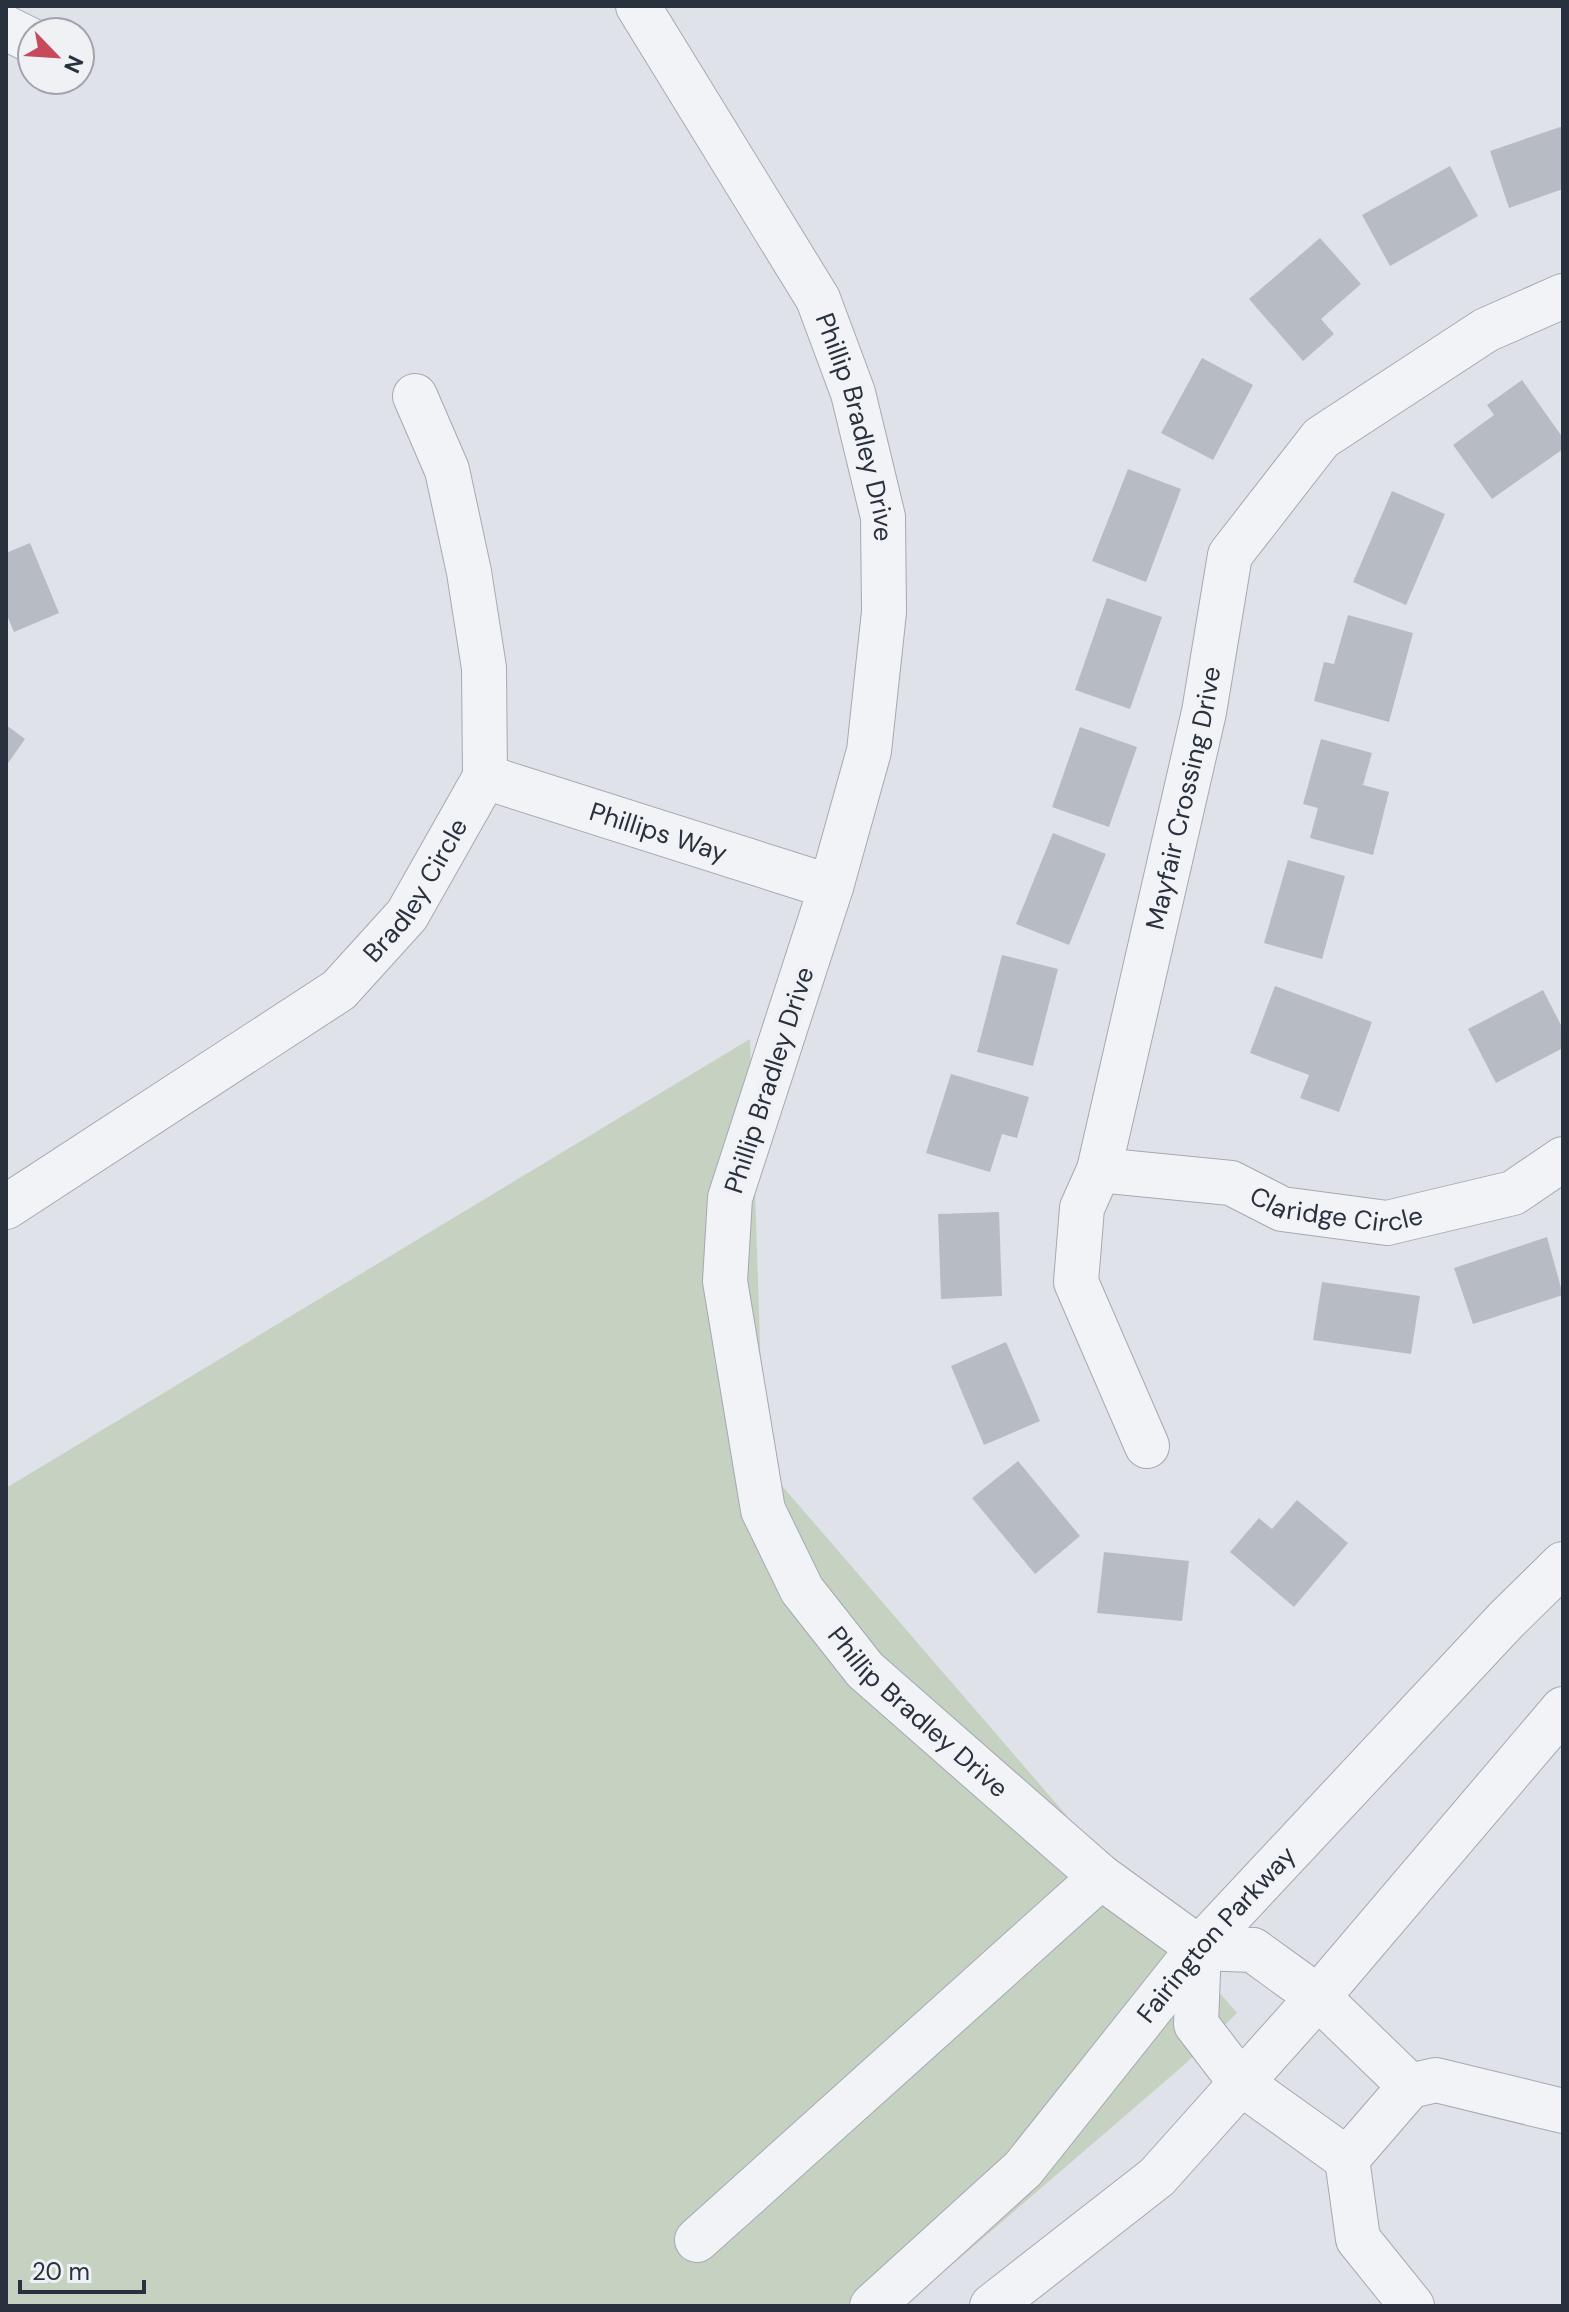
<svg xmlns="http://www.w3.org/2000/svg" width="1569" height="2312" font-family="'DM Sans',sans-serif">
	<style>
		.green { fill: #c5d1c1 }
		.building { fill: #b7bcc4 }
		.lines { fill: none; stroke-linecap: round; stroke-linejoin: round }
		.minor-casing { stroke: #a5a9b2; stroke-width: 46 }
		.minor { stroke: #f2f3f6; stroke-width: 44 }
		.labels { text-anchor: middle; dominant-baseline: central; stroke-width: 8; stroke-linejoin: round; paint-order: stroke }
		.street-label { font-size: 26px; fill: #29303e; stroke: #eff1f5 }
	</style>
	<rect width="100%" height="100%" fill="#dfe2e8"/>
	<polygon class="green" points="750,1039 764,1465 1237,2013 1184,2065 904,2306 6,2306 6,1488"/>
	<g class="building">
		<polygon points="1563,126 1563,189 1509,208 1490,151"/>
		<polygon points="1450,166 1478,216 1390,266 1362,215"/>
		<polygon points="1320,238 1361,284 1321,319 1334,334 1303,361 1249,299"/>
		<polygon points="1202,358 1253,385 1213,460 1161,433"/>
		<polygon points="1522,380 1563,438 1563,449 1492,499 1453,445 1494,415 1487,405"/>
		<polygon points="1128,469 1181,489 1146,582 1092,561"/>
		<polygon points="1392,491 1445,514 1406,605 1353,582"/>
		<polygon points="30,543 59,613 14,632 6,613 6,553"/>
		<polygon points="1107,598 1162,617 1130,709 1075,690"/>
		<polygon points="1348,615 1413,633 1389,722 1314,701 1324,662 1334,664"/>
		<polygon points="6,725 25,739 6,766"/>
		<polygon points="1080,727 1137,747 1109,827 1052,807"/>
		<polygon points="1321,739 1372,753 1363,785 1389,792 1373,855 1310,838 1318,808 1303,804"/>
		<polygon points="1053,833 1106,854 1069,945 1016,924"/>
		<polygon points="1288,860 1345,876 1322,959 1264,943"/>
		<polygon points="1002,955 1058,969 1033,1066 977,1052"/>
		<polygon points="1275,986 1372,1022 1339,1112 1300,1098 1309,1075 1250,1053"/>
		<polygon points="1543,990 1563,1029 1563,1048 1496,1083 1468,1029"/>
		<polygon points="951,1074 1029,1097 1017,1138 1002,1134 990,1172 926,1153"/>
		<polygon points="999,1212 1002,1296 941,1299 938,1214"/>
		<polygon points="1547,1237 1563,1295 1473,1324 1454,1268"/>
		<polygon points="1322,1282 1420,1296 1411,1354 1313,1340"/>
		<polygon points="1006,1342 1040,1421 984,1445 951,1366"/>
		<polygon points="1018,1461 1080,1536 1035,1574 972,1498"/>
		<polygon points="1297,1500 1348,1543 1294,1607 1230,1552 1259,1518 1272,1529"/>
		<polygon points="1104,1552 1189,1561 1182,1621 1097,1613"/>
	</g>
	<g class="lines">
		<defs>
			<g id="minor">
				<path id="s1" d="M638,6L818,299L853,393L883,517L884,612L869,751L831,887L730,1198L725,1281L763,1510L802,1590L865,1670L1101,1877L1199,1948L1253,1950L1318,1997L1410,2086"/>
				<polyline points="6,28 32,41"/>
				<path id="s2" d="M485,777L831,887"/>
				<path id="s3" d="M1099,1170L1231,1183L1282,1209L1387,1223L1513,1193L1563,1159"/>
				<path id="s4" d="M6,1207L339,990L407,915L485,777L484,668L469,572L447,470L415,396"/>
				<path id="s5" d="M1147,1446L1076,1282L1082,1208L1099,1170L1204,712L1230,555L1321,438L1486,330L1563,296"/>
				<polyline points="1199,1948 1196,2024 1241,2083 1347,2159"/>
				<polyline points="697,2240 1101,1877"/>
				<path id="s6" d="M872,2306L1023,2169L1199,1948L1506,1620L1563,1564"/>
				<polyline points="992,2306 1157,2177 1318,1997 1563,1709"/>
				<polyline points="1412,2306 1358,2239 1347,2159 1410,2086 1436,2080 1563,2111"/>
			</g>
		</defs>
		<use href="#minor" class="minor-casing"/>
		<use href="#minor" class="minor"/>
	</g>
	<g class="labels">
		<g class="street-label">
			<text stroke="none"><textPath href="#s1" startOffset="478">Phillip Bradley Drive</textPath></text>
			<text stroke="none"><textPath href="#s5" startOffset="676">Mayfair Crossing Drive</textPath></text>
			<text stroke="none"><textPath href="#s2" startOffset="182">Phillips Way</textPath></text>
			<text stroke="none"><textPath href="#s4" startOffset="524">Bradley Circle</textPath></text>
			<text transform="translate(769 1080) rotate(-72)">Phillip Bradley Drive</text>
			<text stroke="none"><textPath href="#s3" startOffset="244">Claridge Circle</textPath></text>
			<text stroke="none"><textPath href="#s1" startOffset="1848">Phillip Bradley Drive</textPath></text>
			<text stroke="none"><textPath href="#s6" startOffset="508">Fairington Parkway</textPath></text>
		</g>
	</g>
	<rect width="1569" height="2312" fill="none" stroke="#29303e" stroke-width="16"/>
	<g transform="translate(56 56) rotate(115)"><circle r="38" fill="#eff1f5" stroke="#a0a4ac" stroke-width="2"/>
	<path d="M0-6L14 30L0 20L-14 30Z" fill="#c74a5b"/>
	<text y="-12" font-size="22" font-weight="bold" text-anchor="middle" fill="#29303e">N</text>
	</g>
	<path d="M20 2280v12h124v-12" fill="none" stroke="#29303e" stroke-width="4"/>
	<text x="32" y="2280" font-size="24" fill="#29303e" stroke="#eff1f5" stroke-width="6" paint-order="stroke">20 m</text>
</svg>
